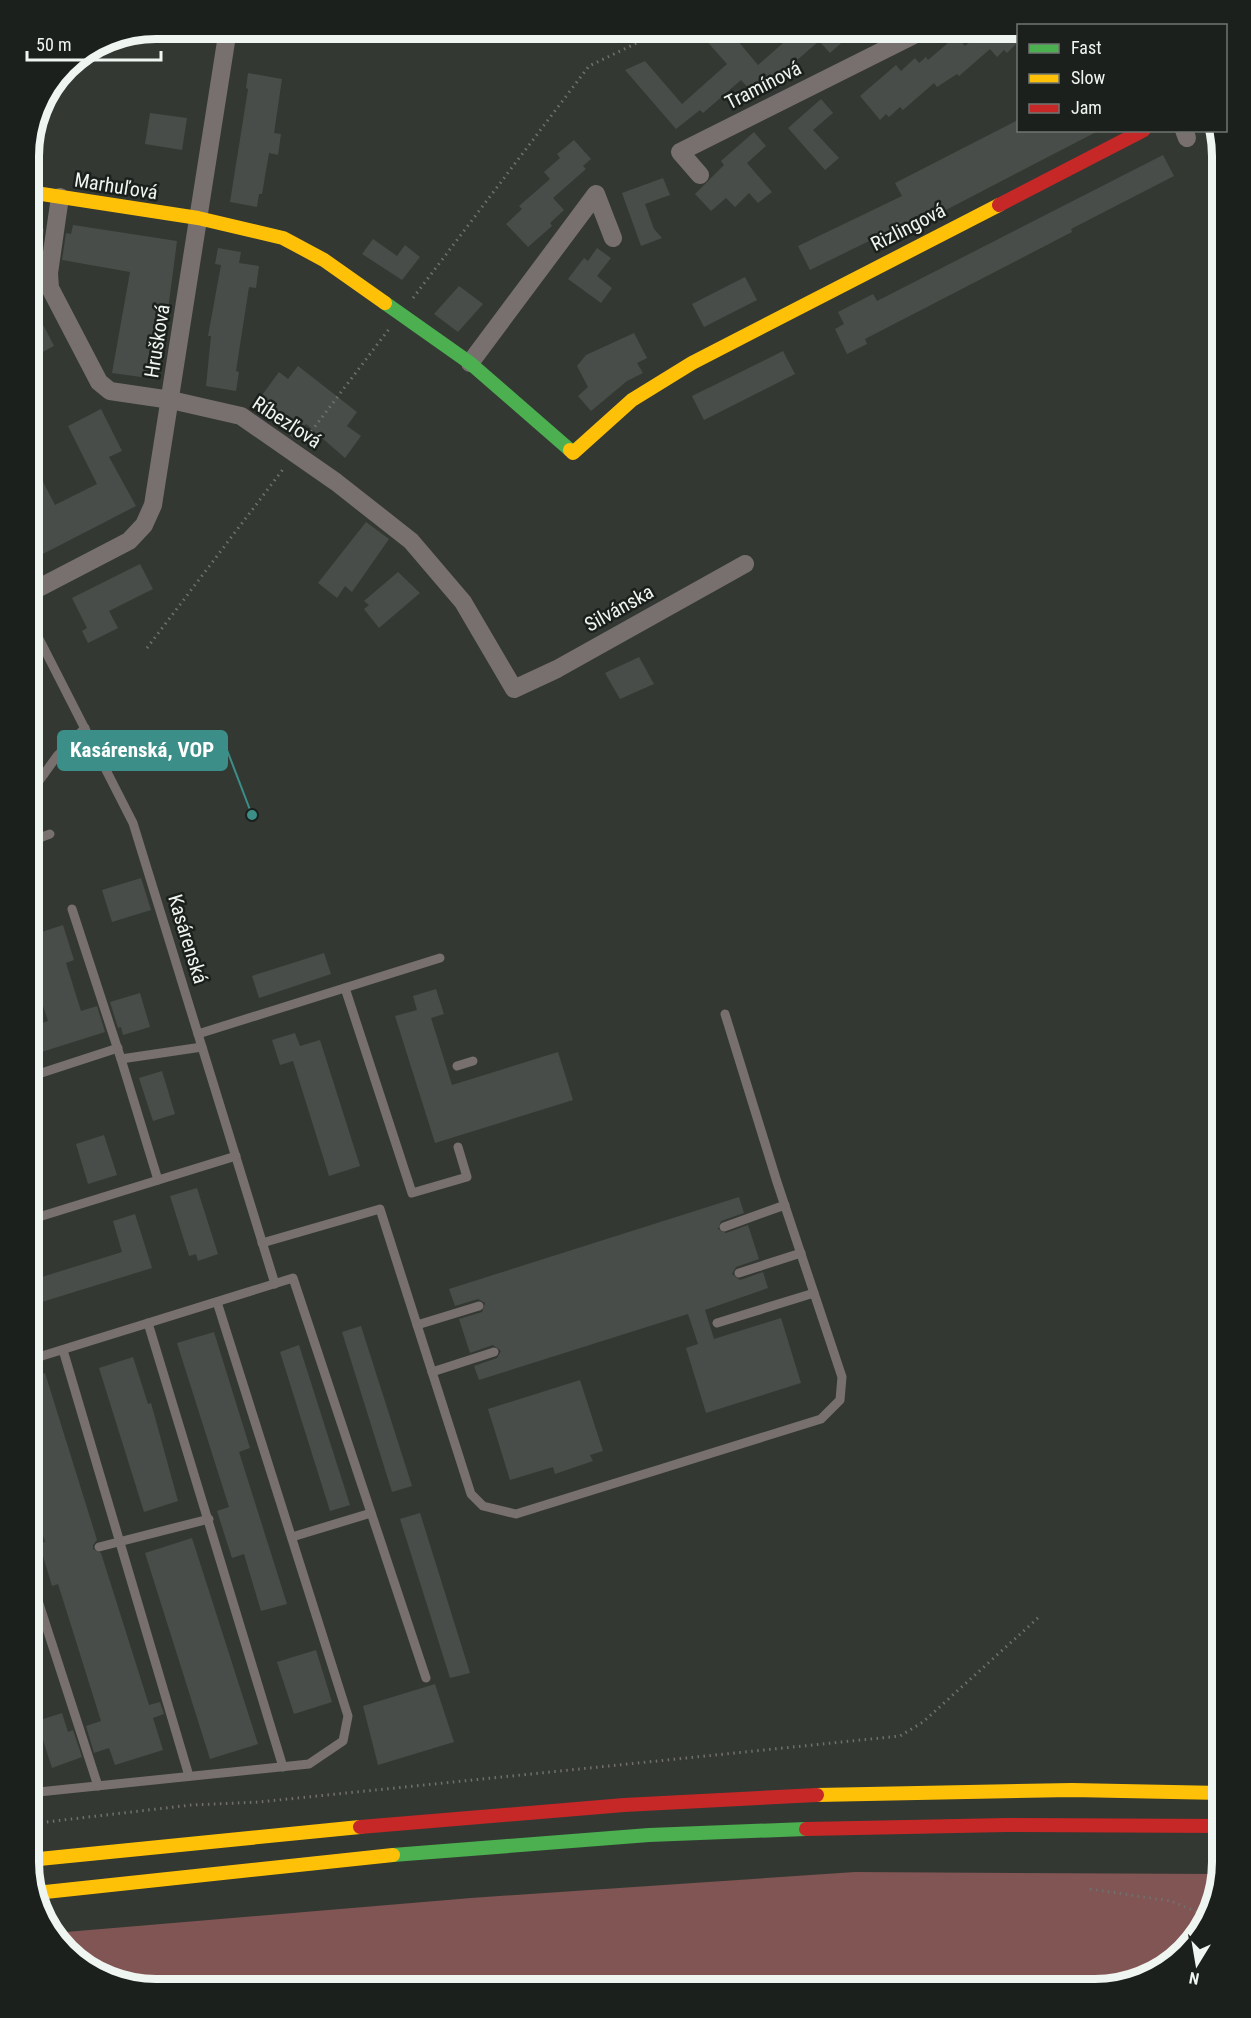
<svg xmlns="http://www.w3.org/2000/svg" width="1251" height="2018" font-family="'Roboto Condensed',sans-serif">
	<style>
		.forest { fill: #805553 }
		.building { fill: #494d49 }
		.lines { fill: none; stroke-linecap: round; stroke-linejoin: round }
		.path { stroke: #71706e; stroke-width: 3; stroke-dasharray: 1.5 4.5; stroke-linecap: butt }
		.lane { stroke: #77706f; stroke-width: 9 }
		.street { stroke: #77706f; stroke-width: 18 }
		.fast { stroke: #4caf50; stroke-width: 14 }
		.slow { stroke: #ffc107; stroke-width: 14 }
		.jam { stroke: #c62828; stroke-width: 14 }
		.labels { text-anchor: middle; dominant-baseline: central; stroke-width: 5; stroke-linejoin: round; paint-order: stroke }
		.street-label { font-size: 20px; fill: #eff5f0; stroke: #1c201c }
		.rim { fill: none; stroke: #eff5f0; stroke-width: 8 }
		.leader { fill: none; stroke: #3c8f88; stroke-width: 2 }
		.callout-dot { fill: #3c8f88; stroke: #1c201c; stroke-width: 2 }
		.callout { fill: #3c8f88; stroke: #3c8f88; stroke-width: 2 }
		.callout-label { font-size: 21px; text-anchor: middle; font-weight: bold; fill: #fff }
	</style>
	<rect width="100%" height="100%" fill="#333833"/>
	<polygon class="forest" points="855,1872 1219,1874 1201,1932 1152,1976 1095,1989 148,1989 86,1968 54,1933 471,1898"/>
	<g class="building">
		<polygon points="696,29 728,29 758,65 799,29 857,29 830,53 819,41 779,76 776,73 767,79 752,92 741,80 703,113 700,110 676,129 625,70 645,61 682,104 727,64"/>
		<polygon points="984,29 1018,29 1018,42 1007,53 1004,50 997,57 990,49 959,76 957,74 937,87 934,83 903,110 900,107 889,117 886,114 880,120 860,96 896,65 901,71 915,58 919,63 926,57 928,60 956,36 965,46"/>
		<polygon points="248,73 282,79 274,133 281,134 278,155 269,153 262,194 259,194 257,207 230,202 248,89 246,88"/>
		<polygon points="821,99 833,113 813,130 839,158 825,170 788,128"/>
		<polygon points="150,113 187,118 182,150 145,144"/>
		<polygon points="1018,120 1018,130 1100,130 917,225 914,219 810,270 798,246 902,196 895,183"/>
		<polygon points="754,132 766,146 747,163 772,192 758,203 749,193 735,207 726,198 711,211 695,194 724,165 721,161"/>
		<polygon points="574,140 591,159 583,166 586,169 553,198 564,210 550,223 552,226 528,247 506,224 522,209 519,206 550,179 544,172 560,158 557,154"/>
		<polygon points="1163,155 1174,176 1071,229 1072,232 865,339 867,344 847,354 835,329 844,324 838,312 873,294 877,301"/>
		<polygon points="663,178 670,195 645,204 654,229 662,238 641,246 622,193"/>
		<polygon points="73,225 177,241 168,310 159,308 148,378 112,373 130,272 62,260 66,233 71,234"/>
		<polygon points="34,227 44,229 40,256 29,254"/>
		<polygon points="373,239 397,256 405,245 420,257 402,280 362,254"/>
		<polygon points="218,248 241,252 239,263 259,266 256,288 249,287 236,371 239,372 236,391 206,386 211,336 208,336 221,265 215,264"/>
		<polygon points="597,248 611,258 597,276 612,288 601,303 568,279 584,258 588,261"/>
		<polygon points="745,277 757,300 704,327 692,304"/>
		<polygon points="459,286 483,304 458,332 434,314"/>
		<polygon points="29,297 54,346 29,359"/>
		<polygon points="634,333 647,358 637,363 643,373 627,381 591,411 578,396 588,387 577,366 586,355"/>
		<polygon points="783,351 795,374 704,420 692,396"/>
		<polygon points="298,366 357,412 347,426 361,436 345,458 306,424 295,439 272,422 279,412 260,398 279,372 288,379"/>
		<polygon points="101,409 122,451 109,457 136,506 37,557 29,540 29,455 55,505 97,484 68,426"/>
		<polygon points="366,522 389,539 352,592 345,586 337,598 318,583"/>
		<polygon points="140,564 153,589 109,611 118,628 88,643 82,631 87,628 72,598"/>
		<polygon points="398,572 420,593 379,628 364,609 369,605 364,601"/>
		<polygon points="639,657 654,684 620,699 605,673"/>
		<polygon points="141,878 151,910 112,922 102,890"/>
		<polygon points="63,925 74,960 66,963 81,1011 97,1006 105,1032 29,1056 29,1027 48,1021 33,975 29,976 29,936"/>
		<polygon points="324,953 331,974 259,998 252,976"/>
		<polygon points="436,989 444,1014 431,1018 452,1085 558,1052 573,1100 435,1143 395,1016 417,1010 413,996"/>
		<polygon points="140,993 150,1027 123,1035 121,1027 118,1028 110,1002"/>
		<polygon points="295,1033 300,1046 320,1040 360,1166 329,1176 293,1061 280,1065 272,1040"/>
		<polygon points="162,1071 175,1114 153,1121 139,1078"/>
		<polygon points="104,1135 117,1175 88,1184 76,1144"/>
		<polygon points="197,1188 218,1254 198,1261 196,1254 189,1256 170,1196"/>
		<polygon points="739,1197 744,1213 721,1221 718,1229 726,1233 748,1225 759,1259 736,1267 732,1274 740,1280 763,1272 768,1288 705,1310 714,1339 781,1318 801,1383 706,1413 686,1348 698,1344 688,1314 479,1380 474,1366 497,1358 501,1351 493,1345 470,1353 459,1319 482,1312 485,1303 478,1299 455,1306 449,1289"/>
		<polygon points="135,1214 152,1268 29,1306 29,1281 122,1252 113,1221"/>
		<polygon points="361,1326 412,1486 392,1492 342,1332"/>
		<polygon points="214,1332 250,1448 239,1452 287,1604 261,1611 244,1554 232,1558 217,1511 229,1507 177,1343"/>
		<polygon points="299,1345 350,1505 330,1511 280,1352"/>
		<polygon points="133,1357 148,1404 151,1403 178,1501 144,1512 99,1368"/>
		<polygon points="45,1373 97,1540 93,1545 93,1549 101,1553 149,1705 160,1702 164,1714 153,1718 163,1750 115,1765 109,1748 94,1753 86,1726 101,1721 58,1584 52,1586 39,1543 45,1542 29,1489 29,1378"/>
		<polygon points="580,1380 603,1451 590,1455 593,1461 555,1474 553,1467 510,1480 488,1409"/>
		<polygon points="420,1513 470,1673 450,1678 400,1519"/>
		<polygon points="192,1538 258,1744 210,1759 145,1553"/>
		<polygon points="316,1650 332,1702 294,1714 277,1662"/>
		<polygon points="435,1684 454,1742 378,1765 363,1706"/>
		<polygon points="62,1713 68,1732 73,1730 82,1757 52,1768 37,1721"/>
	</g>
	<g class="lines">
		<g class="path">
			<polyline points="413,298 589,66 666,29"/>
			<polyline points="304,441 389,329"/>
			<polyline points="147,648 284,468"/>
			<polyline points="29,1824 191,1805 259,1802 900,1736 923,1722 1039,1617"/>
			<polyline points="1090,1889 1171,1901 1206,1916"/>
		</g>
		<g class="lane">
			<polyline points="29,619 133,823 275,1284"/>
			<polyline points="29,778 44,774"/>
			<polyline points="29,795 57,756 85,728"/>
			<polyline points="29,842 50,834"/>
			<polyline points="72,909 121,1059"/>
			<polyline points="345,988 412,1193 467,1177 458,1147"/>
			<polyline points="198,1034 440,958"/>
			<polyline points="457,1066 473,1061"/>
			<polyline points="29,1077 118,1048"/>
			<polyline points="158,1180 121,1059 202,1047"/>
			<polyline points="29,1220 236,1156"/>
			<polyline points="724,1227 785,1205"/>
			<polyline points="262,1243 380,1209 471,1494 483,1506 516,1514 821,1419 840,1400 842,1377 777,1182 725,1014"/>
			<polyline points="739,1273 801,1253"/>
			<polyline points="148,1323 283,1767"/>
			<polyline points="717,1323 814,1293"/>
			<polyline points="417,1325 479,1306"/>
			<polyline points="63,1350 189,1776"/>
			<polyline points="29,1360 293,1278 426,1678"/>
			<polyline points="432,1372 494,1352"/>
			<polyline points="292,1537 371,1513"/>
			<polyline points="99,1547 209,1519"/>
			<polyline points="29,1573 98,1786"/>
			<polyline points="29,1793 309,1764 343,1741 348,1716 217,1302"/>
		</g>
		<g class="street">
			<polyline points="1184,130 1187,138"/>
			<polyline points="700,175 680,152 926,29"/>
			<polyline points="60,197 49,273 50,288 99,382 110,391 171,400 241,416 336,482 411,541 463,602 514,689 557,669 745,564"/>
			<polyline points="470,363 596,194 613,238"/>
			<polyline points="29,593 129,541 144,525 153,505 228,29"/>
		</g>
		<g class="fast">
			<polyline points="385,303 470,363 570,450"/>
			<polyline points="393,1855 649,1835 806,1829"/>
		</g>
		<g class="slow">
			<polyline points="29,192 198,218 283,238 324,260 385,303"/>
			<polyline points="570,450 573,453 632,400 692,363 999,205"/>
			<polyline points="817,1795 1072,1790 1222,1793"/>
			<polyline points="29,1860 360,1827"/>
			<polyline points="36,1893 393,1855"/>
		</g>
		<g class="jam">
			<polyline points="999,205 1144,130"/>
			<polyline points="360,1827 624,1805 817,1795"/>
			<polyline points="806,1829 1007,1825 1222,1826"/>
		</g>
	</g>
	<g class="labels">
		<g class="street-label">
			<text transform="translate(763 85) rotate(-27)">Tramínová</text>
			<text transform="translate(116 186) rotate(9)">Marhuľová</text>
			<text transform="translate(908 227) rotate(-27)">Rizlingová</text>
			<text transform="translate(157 341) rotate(-81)">Hrušková</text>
			<text transform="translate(287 422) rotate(33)">Ríbezľová</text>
			<text transform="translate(619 608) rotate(-29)">Silvánska</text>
			<text transform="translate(188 939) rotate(73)">Kasárenská</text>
		</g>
	</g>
	<path d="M0 0H1251V2018H0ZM156 39H1095A117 117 0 0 1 1212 156V1862A117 117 0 0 1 1095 1979H156A117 117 0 0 1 39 1862V156A117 117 0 0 1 156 39Z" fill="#1c201c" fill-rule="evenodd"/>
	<path class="rim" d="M156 39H1095A117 117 0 0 1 1212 156V1862A117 117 0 0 1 1095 1979H156A117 117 0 0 1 39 1862V156A117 117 0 0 1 156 39Z"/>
	<path class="leader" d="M252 815L227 750"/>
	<circle class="callout-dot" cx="252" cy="815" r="6"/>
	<rect class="callout" x="58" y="731" width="169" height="39" rx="6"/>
	<g class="callout-label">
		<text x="142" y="757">Kasárenská, VOP</text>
	</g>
	<rect x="1017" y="24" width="210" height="108" fill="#1c201c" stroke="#707571" stroke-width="1.5"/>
	<rect x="1029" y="44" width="30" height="9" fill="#4caf50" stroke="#707571" stroke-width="1.5"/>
	<text x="1071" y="54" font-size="18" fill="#eff5f0">Fast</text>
	<rect x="1029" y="74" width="30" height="9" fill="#ffc107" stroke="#707571" stroke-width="1.5"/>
	<text x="1071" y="84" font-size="18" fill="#eff5f0">Slow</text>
	<rect x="1029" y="104" width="30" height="9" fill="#c62828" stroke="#707571" stroke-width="1.5"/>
	<text x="1071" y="114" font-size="18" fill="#eff5f0">Jam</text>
	<g transform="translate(1197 1964) rotate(191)" stroke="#1c201c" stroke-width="4.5" paint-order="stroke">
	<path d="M0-4.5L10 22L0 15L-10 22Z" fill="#eff5f0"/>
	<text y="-9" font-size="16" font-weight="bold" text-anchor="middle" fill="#eff5f0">N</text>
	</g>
	<path d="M27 51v9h134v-9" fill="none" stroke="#eff5f0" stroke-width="3"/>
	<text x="36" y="51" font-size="18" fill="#eff5f0" stroke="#1c201c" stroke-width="4.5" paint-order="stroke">50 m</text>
</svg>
